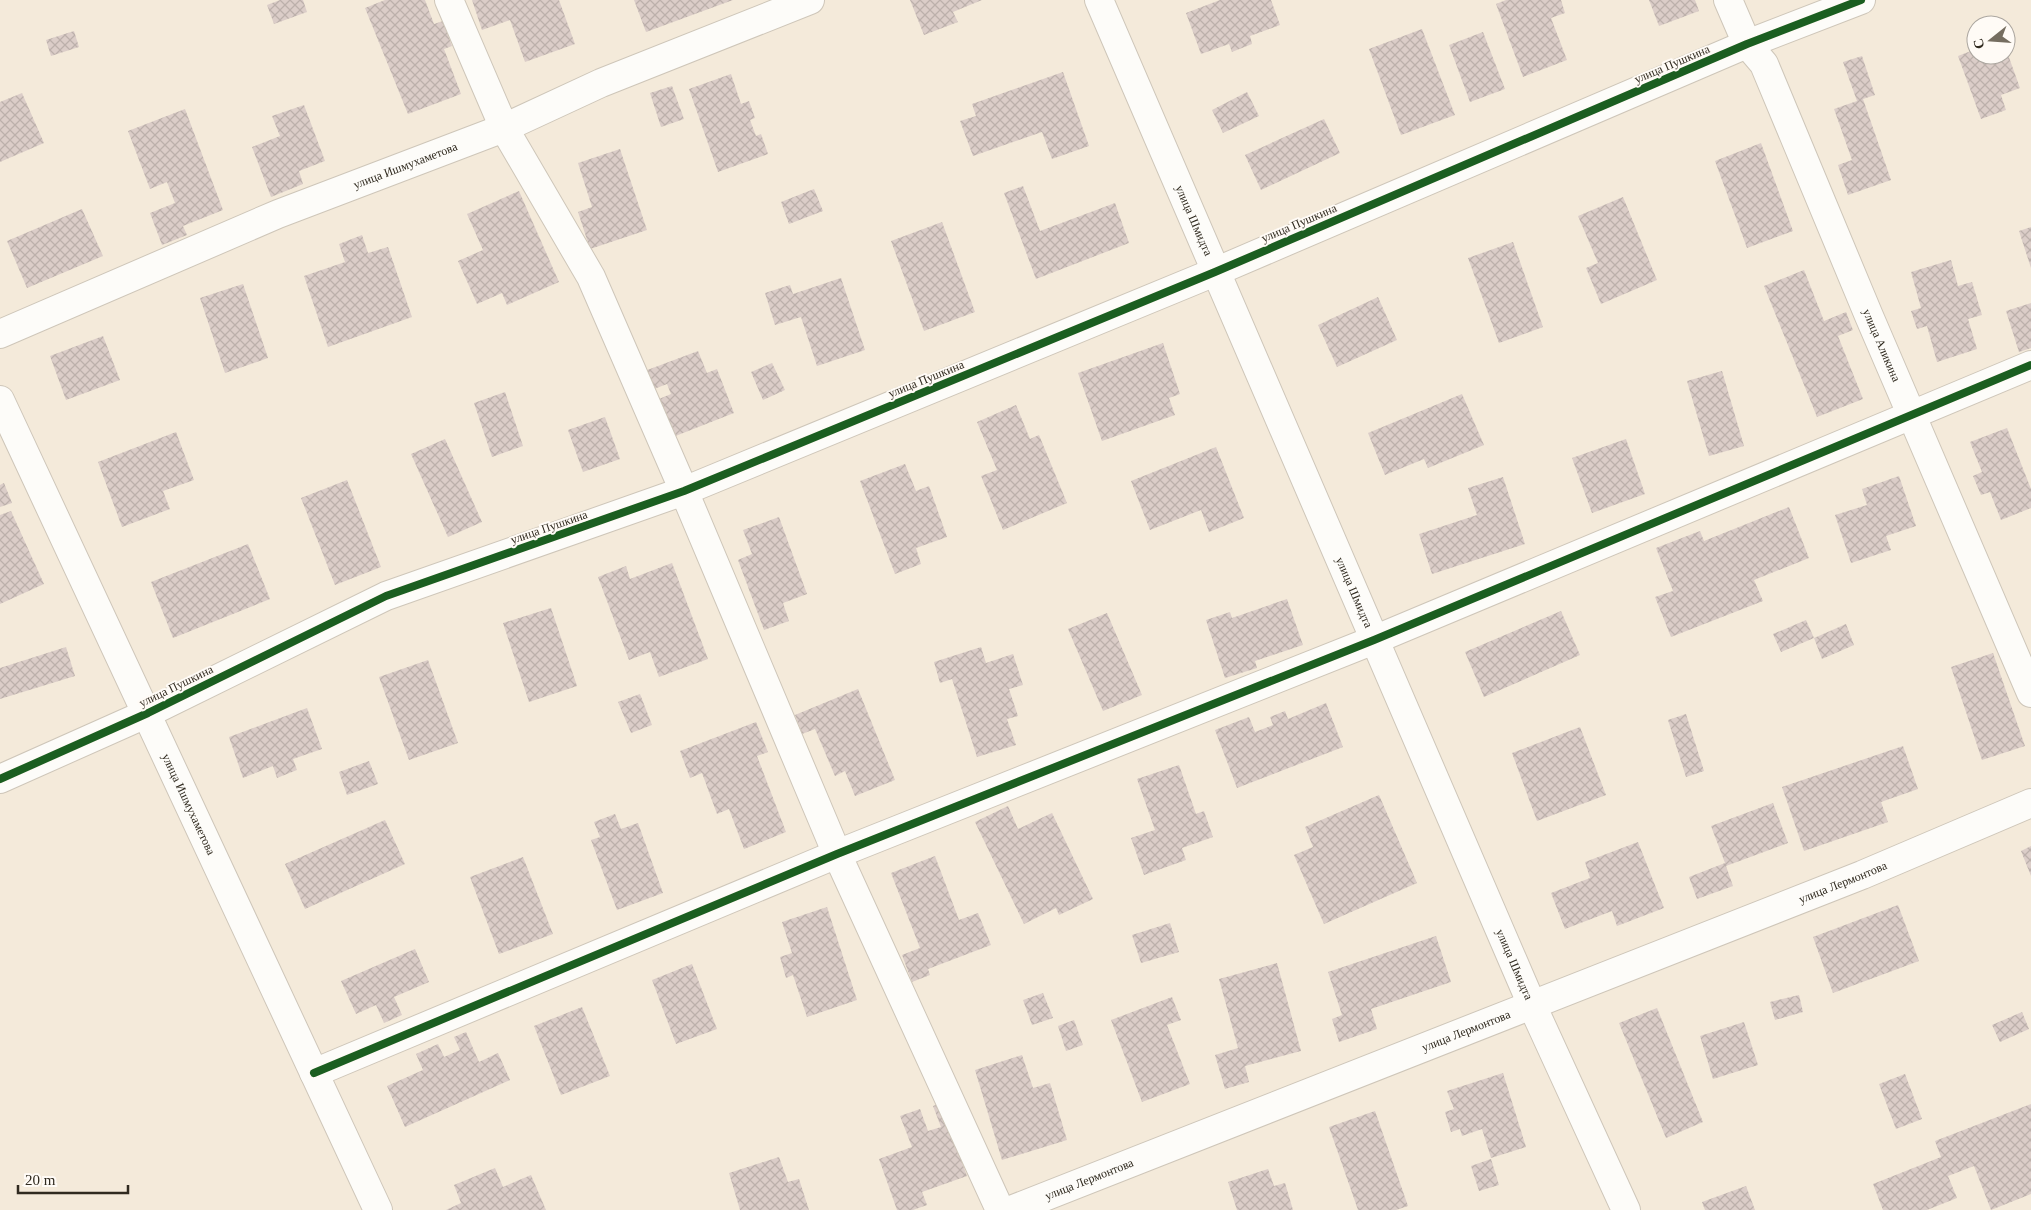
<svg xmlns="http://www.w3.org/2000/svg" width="2031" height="1210" font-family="'Times New Roman',serif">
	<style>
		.building { fill: url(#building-cross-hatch) }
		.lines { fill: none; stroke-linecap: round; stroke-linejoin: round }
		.minor-casing { stroke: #cec6b9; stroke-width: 30 }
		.minor { stroke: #fdfcf9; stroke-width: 28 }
		.cycleway-casing { stroke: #fffbf6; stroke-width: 11 }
		.cycleway { stroke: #1b5e20; stroke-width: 8 }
		.labels { text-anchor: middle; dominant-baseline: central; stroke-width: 4; stroke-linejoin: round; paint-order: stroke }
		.street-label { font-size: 12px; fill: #302a1f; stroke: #fffbf6 }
	</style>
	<defs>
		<pattern id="building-cross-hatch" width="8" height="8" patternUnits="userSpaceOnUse" patternTransform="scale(1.25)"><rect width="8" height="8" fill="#dbcdc8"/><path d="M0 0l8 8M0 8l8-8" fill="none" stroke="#bcb0ab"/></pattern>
	</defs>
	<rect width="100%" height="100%" fill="#f4eada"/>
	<g class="building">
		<polygon points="280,0 303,0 307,12 274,24 267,5"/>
		<polygon points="385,0 425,0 434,24 443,21 452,46 444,49 461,94 408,114 365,8"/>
		<polygon points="472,0 559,0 575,44 525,62 510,20 482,30"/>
		<polygon points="634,0 733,0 646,32"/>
		<polygon points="910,0 982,0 953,12 958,22 924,35"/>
		<polygon points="1220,0 1271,0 1280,25 1250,36 1252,44 1232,52 1229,44 1201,54 1186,13"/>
		<polygon points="1506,0 1561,0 1565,13 1551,18 1567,60 1523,77 1496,4"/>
		<polygon points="1649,0 1695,0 1699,11 1659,26"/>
		<polygon points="1422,29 1455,115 1401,135 1369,49"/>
		<polygon points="74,31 79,47 51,56 46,40"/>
		<polygon points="1483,32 1505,89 1470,102 1449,45"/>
		<polygon points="1976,49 1976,55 2006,55 2006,49 2020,88 2001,95 2006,110 1981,119 1958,56"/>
		<polygon points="1862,56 1875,95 1863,99 1891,180 1848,195 1838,165 1852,160 1834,109 1857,101 1843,62"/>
		<polygon points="1063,72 1089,146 1052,159 1042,132 973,156 960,121 976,116 972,104"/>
		<polygon points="731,74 741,104 749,101 755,118 750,120 756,136 761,134 768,154 718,172 689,89"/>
		<polygon points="672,86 684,119 661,127 650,93"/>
		<polygon points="1247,92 1259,116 1223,133 1212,110"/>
		<polygon points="22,93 44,143 0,162 0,102"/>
		<polygon points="304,105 325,161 299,171 303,184 271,197 252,147 280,136 272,116"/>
		<polygon points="185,109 223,210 183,226 187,235 162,245 150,213 175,203 167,182 150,189 128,131"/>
		<polygon points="1324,119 1340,153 1261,190 1245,155"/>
		<polygon points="1761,143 1793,231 1747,248 1715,161"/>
		<polygon points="620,149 647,230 590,249 578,212 592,207 578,163"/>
		<polygon points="1023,186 1040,231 1115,203 1129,243 1036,279 1004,193"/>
		<polygon points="814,189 823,211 789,224 781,202"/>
		<polygon points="519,191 559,282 507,305 502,293 477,304 458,261 483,250 467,214"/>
		<polygon points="1623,197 1657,280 1601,304 1586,268 1598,263 1578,216"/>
		<polygon points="82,209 103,256 27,288 7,241"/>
		<polygon points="942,222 975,312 924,331 891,241"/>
		<polygon points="2031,227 2031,268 2019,231"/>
		<polygon points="362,235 368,253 388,247 412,317 328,347 304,276 345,262 339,244"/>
		<polygon points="1513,242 1543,327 1499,343 1468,258"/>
		<polygon points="1951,260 1958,286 1972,282 1982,315 1968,319 1977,349 1937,362 1927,326 1917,329 1911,311 1921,308 1911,272"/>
		<polygon points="1804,270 1824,321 1846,312 1853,330 1838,336 1863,399 1817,417 1764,286"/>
		<polygon points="841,278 865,350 817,366 801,317 775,325 765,293 790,285 793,294"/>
		<polygon points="243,284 268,358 225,373 200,298"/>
		<polygon points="1378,297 1397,340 1337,367 1318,325"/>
		<polygon points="2031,303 2031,348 2019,352 2006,311"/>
		<polygon points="103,336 120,380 66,400 50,356"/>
		<polygon points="1163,343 1180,394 1169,398 1175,415 1102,441 1078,373"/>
		<polygon points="698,351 707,373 717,369 734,413 673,437 659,399 671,394 667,384 649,391 642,372"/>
		<polygon points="772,363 785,390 763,400 751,372"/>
		<polygon points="1722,371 1744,446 1709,456 1687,381"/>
		<polygon points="505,392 523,446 492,457 474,403"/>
		<polygon points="1462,394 1484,445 1428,468 1424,459 1385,475 1368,433"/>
		<polygon points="1016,405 1030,439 1039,435 1067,503 1003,530 981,476 997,470 977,422"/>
		<polygon points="605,417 620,459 583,472 568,430"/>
		<polygon points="2007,428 2031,489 2031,508 2001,520 1990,492 1981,495 1973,476 1982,472 1970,442"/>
		<polygon points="176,432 194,480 163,491 170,509 122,527 98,462"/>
		<polygon points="445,439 482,522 448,537 411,454"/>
		<polygon points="1626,439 1645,494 1592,513 1572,458"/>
		<polygon points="1216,447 1244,518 1209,532 1201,510 1150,530 1131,481"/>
		<polygon points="905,464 916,491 929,486 947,537 916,548 921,564 895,574 860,481"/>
		<polygon points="1899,476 1916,526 1886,536 1891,550 1851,563 1835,515 1867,505 1862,489"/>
		<polygon points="1503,477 1525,544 1432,574 1419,534 1477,515 1468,488"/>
		<polygon points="347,480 381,567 335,585 301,498"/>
		<polygon points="4,483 12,503 0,507 0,485"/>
		<polygon points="1789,507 1809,558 1754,580 1763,601 1671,637 1655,597 1673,591 1656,548 1700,531 1704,541"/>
		<polygon points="11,511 44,584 0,604 0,515"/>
		<polygon points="779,517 807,594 783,603 789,621 764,630 738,560 752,554 743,530"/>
		<polygon points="248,544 270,599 173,638 151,582"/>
		<polygon points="672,563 708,659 659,677 650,652 629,660 598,577 626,566 630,579"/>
		<polygon points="1287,599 1303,645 1255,661 1257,668 1225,678 1206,620 1230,612 1232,618"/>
		<polygon points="551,608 577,686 529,702 503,623"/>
		<polygon points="1561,611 1580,655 1484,697 1465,652"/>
		<polygon points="1107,613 1142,695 1103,711 1068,629"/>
		<polygon points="1806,620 1814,638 1846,624 1854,645 1822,659 1814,638 1781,652 1773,634"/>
		<polygon points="66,647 75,676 0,699 0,668"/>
		<polygon points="981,647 986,663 1013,654 1023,685 1009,689 1018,716 1007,719 1016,745 977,757 952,679 940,683 934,662"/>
		<polygon points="1993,653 2025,746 1982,760 1951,667"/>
		<polygon points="428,660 458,743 409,760 379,677"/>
		<polygon points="858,689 895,780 855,796 845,771 835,776 815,729 802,734 795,715"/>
		<polygon points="640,694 652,725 631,733 618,702"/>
		<polygon points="1326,703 1343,747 1237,788 1215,730 1249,717 1255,732 1273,725 1270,717 1285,711 1288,719"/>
		<polygon points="307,708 322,749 293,759 297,770 277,778 273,766 243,778 229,737"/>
		<polygon points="1686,714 1704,771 1686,777 1668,720"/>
		<polygon points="756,722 768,752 757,756 786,832 744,849 729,809 717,814 702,773 690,778 680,751"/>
		<polygon points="1580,727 1606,795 1537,821 1512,753"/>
		<polygon points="1903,746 1918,789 1881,802 1888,822 1804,851 1782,787"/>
		<polygon points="369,761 378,784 347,795 339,772"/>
		<polygon points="1179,765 1196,814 1204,811 1213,837 1182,848 1186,860 1144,875 1131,838 1155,830 1137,779"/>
		<polygon points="1379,795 1417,883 1324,924 1294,855 1313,847 1305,827"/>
		<polygon points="1773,803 1788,843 1726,866 1733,886 1697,899 1689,877 1725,863 1711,826"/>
		<polygon points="1008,806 1018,829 1052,813 1093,899 1059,915 1056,908 1024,924 975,822"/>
		<polygon points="615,814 621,829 638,823 663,893 617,910 591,840 600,837 594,822"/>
		<polygon points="385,820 405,864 305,909 285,864"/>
		<polygon points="1638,842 1664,908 1617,926 1612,911 1565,929 1551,893 1590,878 1585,862"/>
		<polygon points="2031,846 2031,876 2021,851"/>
		<polygon points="935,856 959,920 978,913 991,945 928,969 930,975 912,982 902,955 920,948 891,873"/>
		<polygon points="523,857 553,934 499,954 470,877"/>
		<polygon points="1898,905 1919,961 1833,993 1813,937"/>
		<polygon points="827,907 857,1000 807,1017 793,975 786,978 780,957 792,953 782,922"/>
		<polygon points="1170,923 1179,952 1141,963 1132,935"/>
		<polygon points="1436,936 1451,982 1371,1009 1377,1029 1339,1042 1332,1019 1342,1015 1328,972"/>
		<polygon points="415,949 429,982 394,997 402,1015 384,1023 376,1005 356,1014 341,981"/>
		<polygon points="1277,963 1301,1051 1245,1066 1249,1082 1225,1089 1215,1055 1238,1048 1219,979"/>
		<polygon points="692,964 717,1029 676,1044 652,980"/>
		<polygon points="1043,993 1053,1018 1032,1025 1023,1000"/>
		<polygon points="1799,995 1803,1012 1775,1020 1770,1002"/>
		<polygon points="1172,997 1181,1020 1167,1025 1190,1084 1142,1102 1111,1020"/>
		<polygon points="582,1007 610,1076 561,1095 534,1026"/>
		<polygon points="1657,1008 1703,1122 1666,1138 1619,1023"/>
		<polygon points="2022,1012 2029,1029 2000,1042 1992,1025"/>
		<polygon points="1074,1020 1083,1045 1066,1051 1058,1026"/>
		<polygon points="1744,1022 1758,1065 1713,1079 1700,1036"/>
		<polygon points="466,1032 479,1062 498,1053 510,1080 405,1127 387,1086 423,1070 416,1054 438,1044 444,1057 460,1050 454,1037"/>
		<polygon points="1022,1055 1033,1088 1050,1083 1067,1140 1002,1160 975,1070"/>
		<polygon points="1503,1073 1526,1147 1491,1158 1482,1129 1462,1136 1460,1129 1451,1132 1445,1112 1454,1109 1447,1091"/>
		<polygon points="1905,1074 1922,1119 1896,1129 1879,1084"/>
		<polygon points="941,1103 967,1176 922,1192 927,1205 913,1210 897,1210 879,1159 912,1147 900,1116 920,1109 928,1131 941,1127 933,1106"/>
		<polygon points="2031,1104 2031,1194 1991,1210 1974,1166 1948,1176 1957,1198 1927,1210 1883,1210 1873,1184 1941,1157 1935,1141"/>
		<polygon points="1375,1111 1408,1206 1396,1210 1358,1210 1329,1127"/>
		<polygon points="779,1157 788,1182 799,1179 809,1210 740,1210 729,1173"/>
		<polygon points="1491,1159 1499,1185 1479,1191 1471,1166"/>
		<polygon points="495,1168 503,1187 531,1175 546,1210 446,1210 461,1203 454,1185"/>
		<polygon points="1268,1169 1274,1186 1285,1183 1293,1210 1237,1210 1228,1182"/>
		<polygon points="1746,1186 1755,1210 1705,1210 1702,1202"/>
	</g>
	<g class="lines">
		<defs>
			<g id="minor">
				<polyline points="449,0 504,128 591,277 684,491 837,854 1000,1210"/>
				<path id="s1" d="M1099,0L1532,1005L1626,1210"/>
				<path id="s2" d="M1728,0L1747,44L1764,64L1869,316L2031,693"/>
				<path id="s3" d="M0,334L278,214L504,128L601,83L810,0"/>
				<path id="s4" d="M0,400L378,1210"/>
				<polyline points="0,779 148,713 386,596 684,491 1215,272 1747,44 1861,0"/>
				<polyline points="314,1073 837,854 1374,640 2031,365"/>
				<path id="s5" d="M1011,1210L1862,875L2031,803"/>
			</g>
		</defs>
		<use href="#minor" class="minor-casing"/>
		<use href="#minor" class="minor"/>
		<defs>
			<g id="cycleway">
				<polyline points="0,779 148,713 386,596 684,491 1215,272 1747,44 1861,0"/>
				<polyline points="314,1073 837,854 1374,640 2031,365"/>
			</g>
		</defs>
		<use href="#cycleway" class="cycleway-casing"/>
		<use href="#cycleway" class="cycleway"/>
	</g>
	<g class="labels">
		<g class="street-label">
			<text transform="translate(1672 64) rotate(-23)">улица Пушкина</text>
			<text stroke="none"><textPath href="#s3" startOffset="439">улица Ишмухаметова</textPath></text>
			<text stroke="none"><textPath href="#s1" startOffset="240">улица Шмидта</textPath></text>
			<text transform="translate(1299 223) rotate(-23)">улица Пушкина</text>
			<text stroke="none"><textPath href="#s2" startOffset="379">улица Аликина</textPath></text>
			<text transform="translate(926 379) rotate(-22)">улица Пушкина</text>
			<text transform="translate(549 527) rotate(-19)">улица Пушкина</text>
			<text stroke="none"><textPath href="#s1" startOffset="645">улица Шмидта</textPath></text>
			<text transform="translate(176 686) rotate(-26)">улица Пушкина</text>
			<text stroke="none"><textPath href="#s4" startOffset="446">улица Ишмухаметова</textPath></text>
			<text stroke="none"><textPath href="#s5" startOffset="894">улица Лермонтова</textPath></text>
			<text stroke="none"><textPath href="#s1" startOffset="1050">улица Шмидта</textPath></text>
			<text stroke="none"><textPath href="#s5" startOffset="489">улица Лермонтова</textPath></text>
			<text stroke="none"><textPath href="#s5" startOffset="84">улица Лермонтова</textPath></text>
		</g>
	</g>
	<g transform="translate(1991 40) rotate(253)"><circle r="24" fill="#fffbf6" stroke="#aca7a0"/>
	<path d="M0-4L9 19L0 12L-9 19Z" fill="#756d60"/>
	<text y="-8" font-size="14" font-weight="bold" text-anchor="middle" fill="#302a1f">С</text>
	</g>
	<path d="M18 1185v8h110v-8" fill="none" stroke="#302a1f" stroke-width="2.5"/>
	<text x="25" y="1185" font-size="15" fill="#302a1f" stroke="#fffbf6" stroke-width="4" paint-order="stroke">20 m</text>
</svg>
